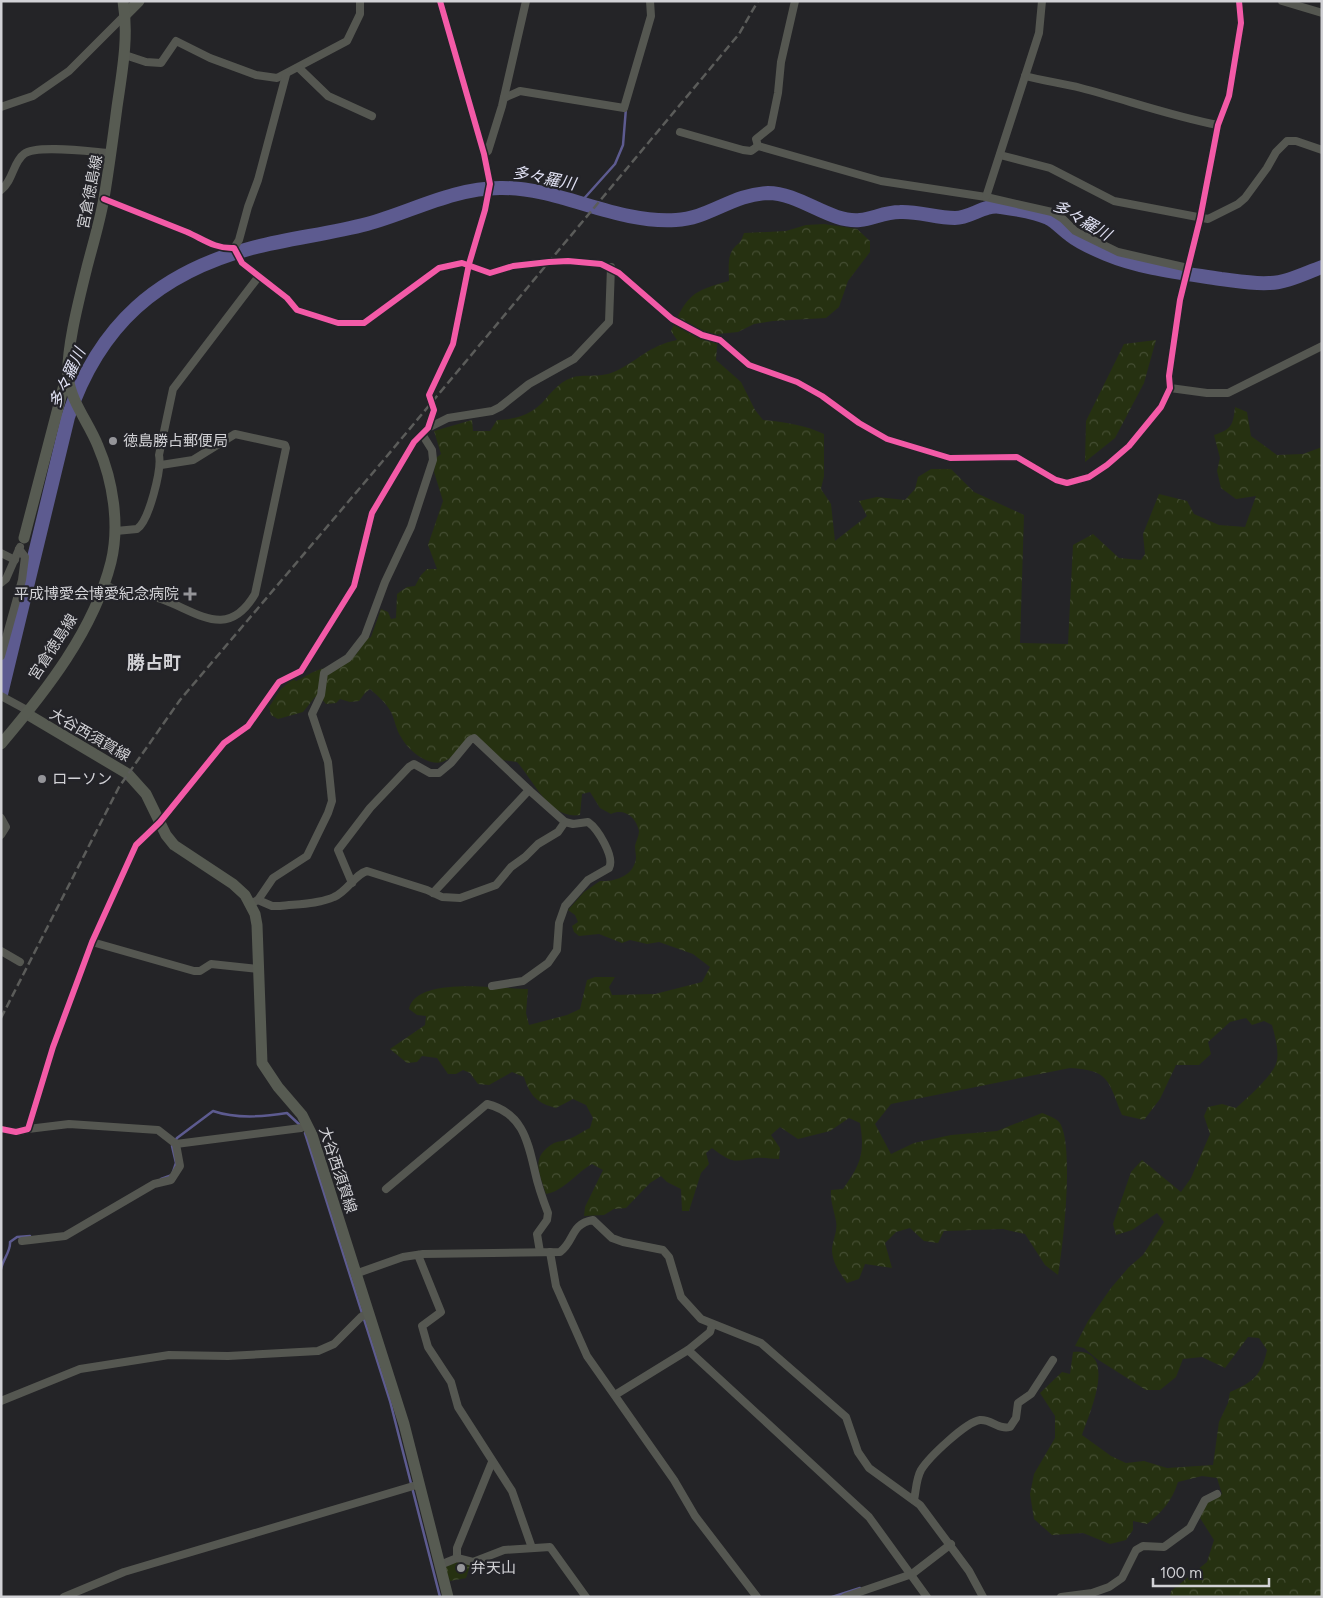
<svg xmlns="http://www.w3.org/2000/svg" width="1323" height="1598" font-family="Figtree,'Noto Sans JP',sans-serif">
	<style>
		.forest { fill: url(#forest-crowns) }
		.lines { fill: none; stroke-linecap: round; stroke-linejoin: round }
		.stream { stroke: #5d5b90; stroke-width: 2.5 }
		.river { stroke: #5d5b90; stroke-width: 14 }
		.street { stroke: #555751; stroke-width: 8 }
		.secondary { stroke: #575b52; stroke-width: 11 }
		.rail { stroke: #5b5c5a; stroke-width: 2.5; stroke-dasharray: 8 4; stroke-linecap: butt }
		.cycleway-casing { stroke: #232328; stroke-width: 9 }
		.cycleway { stroke: #f35aa7; stroke-width: 6 }
		.poi-dot { fill: #959599; stroke: #232328; stroke-width: 2 }
		.labels { text-anchor: middle; dominant-baseline: central; stroke-width: 4.5; stroke-linejoin: round; paint-order: stroke }
		.street-label { font-size: 15px; fill: #d2d2d6; stroke: #232328 }
		.poi-label { font-size: 15px; fill: #d2d2d6; stroke: #232328; text-anchor: start }
		.water-label { font-size: 16px; font-style: italic; fill: #e0e1f3; stroke: #232328 }
		.quarter-label { font-size: 18px; font-weight: bold; fill: #d2d2d6; stroke: #232328 }
	</style>
	<defs>
		<pattern id="forest-crowns" width="20" height="18" patternUnits="userSpaceOnUse" patternTransform="scale(1.25)"><rect width="20" height="18" fill="#263111"/><path d="M2 6a3 3 0 1 1 6 0M12 15a3 3 0 1 1 6 0" fill="none" stroke="#454e33"/></pattern>
	</defs>
	<rect width="100%" height="100%" fill="#242427"/>
	<g class="forest">
		<path d="M824,224L857,229L870,241V252L848,281L839,307L826,318L773,321L754,324L738,332L718,334L716,360L741,382L755,410L763,420C785,422 805,425 824,434V476L821,489L831,504L835,541L867,516L859,501L877,497L905,500L915,489L918,477L931,469H951L974,492L1024,515L1020,643L1068,644L1073,545L1093,534L1119,558L1141,560L1145,554L1143,534L1159,494L1187,501L1194,514L1219,525L1245,527L1256,496L1236,499L1221,488L1217,471L1220,458L1214,435C1232,429 1233,425 1235,407L1247,412L1251,436L1277,455L1303,454L1322,447V1597H1170L1171,1591L1207,1562L1214,1540L1200,1518L1207,1501L1222,1494L1217,1478L1202,1476L1178,1482C1172,1501 1162,1512 1147,1524L1133,1521V1530L1126,1540L1110,1544L1083,1533L1052,1535L1034,1519L1030,1494L1034,1474L1055,1438V1416L1040,1393L1062,1372L1070,1374L1073,1352C1120,1347 1089,1414 1082,1435L1111,1456L1126,1463L1144,1461L1167,1468L1213,1465L1219,1422L1228,1403L1230,1392C1253,1383 1262,1374 1267,1350L1259,1338L1248,1337L1225,1368L1202,1357L1183,1359L1176,1377L1160,1390H1146L1097,1359L1084,1348L1075,1346L1088,1321L1111,1288L1129,1267L1143,1255L1164,1222L1157,1213L1132,1230L1116,1235L1113,1224L1131,1172L1142,1160L1181,1192L1191,1178L1210,1134L1204,1116L1208,1107L1222,1104L1236,1108C1246,1099 1271,1077 1276,1064C1280,1053 1275,1036 1272,1025L1264,1021L1252,1025L1246,1018L1230,1022L1208,1042L1211,1054L1199,1065H1176L1160,1099L1144,1120L1122,1115C1108,1081 1110,1070 1070,1068L891,1104L875,1124L891,1154L914,1143L951,1135L997,1131L1042,1113C1047,1115 1056,1118 1059,1122C1075,1142 1063,1248 1058,1275L1045,1265L1025,1234L1003,1229L944,1231L938,1243L924,1241L910,1228L896,1232L885,1243L892,1268L865,1264L859,1279L847,1283C840,1273 833,1264 832,1251C832,1241 838,1232 836,1221C834,1210 830,1201 831,1190L843,1189C861,1164 865,1153 860,1123L849,1118L830,1131L798,1139L780,1127L771,1135L780,1148L779,1159C771,1159 762,1157 756,1158C732,1162 732,1163 712,1148L706,1153L709,1164L701,1173L689,1211H682L681,1189L667,1182L661,1176L650,1183L626,1208L614,1209L604,1215L584,1216L585,1207L603,1170L592,1164C576,1173 564,1191 546,1194C539,1172 530,1157 554,1143C559,1141 565,1141 569,1139C577,1136 583,1131 590,1128L593,1118L586,1105L573,1099L556,1108C537,1103 530,1096 524,1077L512,1072L489,1085L478,1084L470,1073L463,1070L456,1074H448L437,1058L422,1056L417,1062L407,1063L390,1049L425,1025L426,1016L417,1015L409,1009C416,975 501,989 528,989L526,1013L529,1025L567,1015L580,1009L587,980L595,977H615L609,987L612,995L655,994L702,982L710,967L693,954L659,942L647,944L630,940L622,943L599,934L579,936L574,932L572,926L578,922L575,915L568,910L584,892L600,881C615,882 634,876 636,858C636,854 635,850 635,846C636,841 639,836 639,831C636,817 624,808 611,814L600,808L590,792L582,794L580,815C550,820 534,781 517,762L502,760L471,738C460,744 454,759 442,762C427,766 408,750 401,737C396,730 395,720 391,712C386,703 378,696 370,689L365,693L359,701L350,702L340,699L336,703L326,704L322,699L315,697L303,712L278,719L271,715L269,707L281,689L293,679L296,681C303,678 310,673 318,670C341,662 353,667 364,640L371,637L381,609L388,612L391,619L396,618L397,594L407,587L415,586L421,575L427,569H437L428,545L443,501L434,472L436,458L441,454L434,431L472,420L473,431H490L497,420C513,420 530,415 542,403C551,393 558,383 571,378C583,373 599,379 616,371C639,360 648,346 677,340L671,331C687,295 692,291 729,281C729,271 727,258 733,249C740,241 740,245 744,233L786,231L806,225Z"/>
		<polygon points="1156,340 1144,383 1115,438 1085,462 1086,421 1124,344"/>
		<polygon points="457,1559 471,1563 466,1578 450,1581 445,1568 450,1562"/>
	</g>
	<g class="lines">
		<g class="stream">
			<polyline points="580,203 615,164 623,145 626,108"/>
			<polyline points="305,1133 362,1313"/>
			<path d="M161,1179L172,1175L176,1163L172,1146L177,1138L213,1111C236,1119 263,1117 287,1113L301,1126"/>
			<path d="M1,1269C3,1259 11,1251 10,1242L17,1237L30,1236"/>
			<polyline points="364,1319 390,1401 440,1597"/>
			<polyline points="832,1597 860,1588"/>
		</g>
		<path class="river" d="M1,694L68,417C99,325 158,273 252,248C290,238 329,234 367,224C411,212 453,188 500,188C560,187 615,224 676,220C708,219 733,194 768,193C800,193 830,223 860,220C873,219 884,212 900,212C918,211 936,218 955,218C971,218 984,204 1001,207C1015,209 1035,212 1048,218C1056,222 1062,229 1070,235C1080,243 1094,249 1106,254C1142,269 1183,273 1221,279C1237,281 1253,284 1269,283C1286,283 1305,273 1322,267"/>
		<g class="street">
			<polyline points="1282,1 1322,13"/>
			<polyline points="125,55 146,62 161,63 176,41 210,58 256,75 277,78 347,41 360,14 360,1"/>
			<polyline points="299,68 328,96 372,116"/>
			<path d="M1025,76C1043,81 1062,83 1081,88C1127,100 1171,116 1218,125"/>
			<polyline points="504,98 520,91 624,108 651,16 650,1"/>
			<polyline points="1,107 33,96 69,71 125,15"/>
			<polyline points="680,132 743,150 751,151 758,146 881,181 986,197 1052,212 1063,219 1075,231 1118,252 1188,268"/>
			<polyline points="758,146 756,139 771,127 778,93 781,62 795,1"/>
			<polyline points="484,154 488,151 502,106 526,1"/>
			<polyline points="1000,155 1050,168 1114,201 1208,219 1238,204 1245,198 1267,168 1276,152 1287,141 1296,141 1322,150"/>
			<path d="M1,190C13,181 13,162 24,154C36,144 94,152 110,153"/>
			<polyline points="986,197 1039,33 1042,1"/>
			<path d="M104,199C132,210 159,221 187,232C203,239 215,249 234,248L242,263L287,298L297,310L338,323H364L439,268L462,263L490,273L513,266L549,262L568,261L601,264L619,273L672,319L702,335L720,340L749,365L797,382L822,396L859,423L887,439L950,458L1017,457L1056,480L1067,483L1089,477L1107,465L1129,446L1161,407L1170,388L1169,376L1180,300L1200,219L1218,125L1229,96L1241,23L1239,1"/>
			<polyline points="234,248 239,240 248,207 258,180 286,75"/>
			<polyline points="1170,388 1207,393 1228,393 1322,346"/>
			<polyline points="428,428 448,418 492,411 500,407 529,384 574,359 609,322 611,267"/>
			<path d="M116,531L137,529C149,521 162,469 159,455L173,389L259,276"/>
			<polyline points="1,553 15,560"/>
			<polyline points="1,583 6,579 20,547"/>
			<path d="M104,585C114,589 124,593 134,594C144,596 155,596 164,600C199,613 228,640 255,594L286,448L285,445L235,434L193,460L161,465"/>
			<polyline points="1,656 22,580 25,557 19,549"/>
			<polyline points="1,696 25,709 27,714"/>
			<polyline points="529,790 565,822"/>
			<polyline points="1,818 6,827 1,835"/>
			<polyline points="352,883 338,850 370,808 409,767 414,764 430,773 439,773 451,763 470,740 474,738 529,790 433,893"/>
			<path d="M258,900L272,906H280C297,904 319,904 334,897C348,891 355,874 367,871L427,890L442,897L460,898L496,885L511,867L525,857L538,844L558,832L565,822L573,824L588,822C598,829 615,857 609,868L588,880L565,906L559,923L557,950L548,963L523,981L492,986"/>
			<polyline points="254,902 258,900 273,878 307,856 328,813 332,801 328,762 312,714 321,695 324,673 348,658 365,636 385,582 411,527 433,460 432,450 422,434"/>
			<polyline points="92,942 194,971 200,971 211,964 258,969"/>
			<polyline points="1,951 20,962"/>
			<polyline points="1,1129 16,1132 28,1129 53,1047 92,942 136,845 160,822 224,743 248,726 279,682 301,671 354,586 372,513 414,442 428,428 434,410 429,395 453,344 469,264 485,210 490,184 484,154 440,1"/>
			<polyline points="176,1144 301,1128 307,1124"/>
			<path d="M386,1189L480,1110L487,1104C523,1113 528,1142 535,1172C538,1186 543,1200 548,1213L547,1220L537,1234L540,1252"/>
			<polyline points="22,1241 65,1236 154,1184 171,1180 180,1166 176,1144 158,1130 69,1124 28,1129"/>
			<polyline points="550,1252 556,1286 587,1356 674,1480 695,1516 757,1597"/>
			<polyline points="418,1255 441,1312 422,1326 428,1347 451,1382 458,1407 512,1491 532,1548"/>
			<path d="M355,1274L403,1257L423,1254L560,1252C575,1241 570,1224 593,1220L612,1238L623,1242L663,1250L669,1257L681,1297L701,1319L761,1343L846,1417L858,1452L869,1468L920,1505L969,1571L983,1597"/>
			<polyline points="688,1350 710,1332 712,1325"/>
			<polyline points="615,1395 688,1350 869,1517 927,1597"/>
			<polyline points="1,1401 80,1369 169,1355 228,1356 318,1351 334,1344 361,1317 368,1313"/>
			<path d="M914,1500C916,1491 916,1479 921,1470C929,1457 966,1422 980,1420C991,1419 999,1430 1010,1427L1016,1418L1018,1403L1031,1394L1053,1360"/>
			<polyline points="457,1558 457,1548 492,1462"/>
			<polyline points="440,1565 457,1558 473,1562 504,1550 550,1547 586,1597"/>
			<polyline points="64,1597 124,1572 420,1484"/>
			<polyline points="845,1597 912,1574 951,1544"/>
			<polyline points="1061,1597 1092,1593 1109,1587 1122,1578 1136,1550 1143,1546 1164,1547 1190,1528 1205,1500 1217,1494"/>
		</g>
		<g class="secondary">
			<polyline points="125,15 139,1"/>
			<polyline points="24,538 64,385 68,378"/>
			<polyline points="27,714 128,774 146,794 166,835 174,845 233,884 245,895 255,914 257,925 262,1063 278,1087 302,1115 312,1135 404,1424 448,1597"/>
			<path d="M1,744C46,691 94,630 111,562C120,525 113,481 98,446C89,423 71,402 68,377C66,348 80,296 87,267C93,244 100,221 104,198C109,168 113,138 117,107C122,72 129,37 123,1"/>
		</g>
		<polyline class="rail" points="1,1018 119,787 180,700 382,462 739,34 758,1"/>
		<defs>
			<g id="cycleway">
				<path d="M104,199C132,210 159,221 187,232C203,239 215,249 234,248L242,263L287,298L297,310L338,323H364L439,268L462,263L490,273L513,266L549,262L568,261L601,264L619,273L672,319L702,335L720,340L749,365L797,382L822,396L859,423L887,439L950,458L1017,457L1056,480L1067,483L1089,477L1107,465L1129,446L1161,407L1170,388L1169,376L1180,300L1200,219L1218,125L1229,96L1241,23L1239,1"/>
				<polyline points="1,1129 16,1132 28,1129 53,1047 92,942 136,845 160,822 224,743 248,726 279,682 301,671 354,586 372,513 414,442 428,428 434,410 429,395 453,344 469,264 485,210 490,184 484,154 440,1"/>
			</g>
		</defs>
		<use href="#cycleway" class="cycleway-casing"/>
		<use href="#cycleway" class="cycleway"/>
	</g>
	<g class="poi-dot">
		<circle cx="113" cy="441" r="5"/>
		<path d="M187.5 586.5h5v5h5v5h-5v5h-5v-5h-5v-5h5z"/>
		<circle cx="42" cy="779" r="5"/>
		<circle cx="461" cy="1568" r="5"/>
	</g>
	<g class="labels">
		<g class="street-label">
			<text transform="translate(90 192) rotate(-79)">宮倉徳島線</text>
			<text transform="translate(53 647) rotate(-57)">宮倉徳島線</text>
			<text transform="translate(90 735) rotate(30)">大谷西須賀線</text>
			<text transform="translate(338 1170) rotate(72)">大谷西須賀線</text>
		</g>
		<g class="poi-label">
			<text x="123" y="441">徳島勝占郵便局</text>
			<text x="179" y="594" text-anchor="end">平成博愛会博愛紀念病院</text>
			<text x="52" y="779">ローソン</text>
			<text x="471" y="1568">弁天山</text>
		</g>
		<g class="water-label">
			<text transform="translate(544 178) rotate(11)">多々羅川</text>
			<text transform="translate(1082 220) rotate(30)">多々羅川</text>
			<text transform="translate(67 378) rotate(-65)">多々羅川</text>
		</g>
		<g class="quarter-label">
			<text x="154" y="663">勝占町</text>
		</g>
	</g>
	<rect width="1323" height="1598" fill="none" stroke="#d2d2d6" stroke-width="5"/>
	<path d="M1153 1578v8h116v-8" fill="none" stroke="#d2d2d6" stroke-width="2.5"/>
	<text x="1160" y="1578" font-size="15" fill="#d2d2d6" stroke="#232328" stroke-width="4" paint-order="stroke">100 m</text>
</svg>
